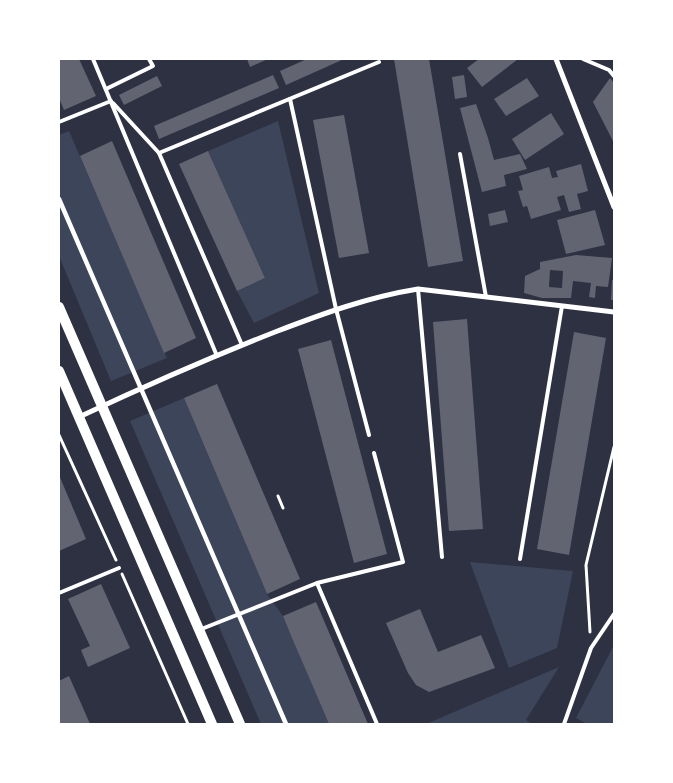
<svg xmlns="http://www.w3.org/2000/svg" width="673" height="783" font-family="Lato,sans-serif">
	<style>
		.green { fill: #3c4559 }
		.building { fill: #626471; fill-rule: evenodd }
		.lines { fill: none; stroke-linecap: round; stroke-linejoin: round }
		.path { stroke: #fff; stroke-width: 3 }
		.service { stroke: #fff; stroke-width: 4 }
		.pedestrian { stroke: #fff; stroke-width: 4.5 }
		.minor { stroke: #fff; stroke-width: 5 }
		.secondary { stroke: #fff; stroke-width: 10 }
	</style>
	<rect width="100%" height="100%" fill="#2d3142"/>
	<g class="green">
		<polygon points="278,121 319,293 254,323 237,291 265,278 208,151"/>
		<polygon points="69,131 167,358 111,381 59,256 59,135"/>
		<polygon points="184,398 267,594 283,616 329,724 261,724 130,421"/>
		<polygon points="470,562 573,571 557,648 509,668"/>
		<polygon points="614,645 614,724 587,724 576,718"/>
		<polygon points="559,667 526,720 532,724 426,724"/>
	</g>
	<g class="building">
		<polygon points="59,59 79,59 96,96 64,110 59,98"/>
		<polygon points="247,59 268,59 250,67"/>
		<polygon points="307,59 344,59 286,85 280,71"/>
		<polygon points="394,59 429,59 463,261 428,267"/>
		<polygon points="479,59 518,59 482,87 467,68"/>
		<polygon points="273,75 279,88 159,139 154,126"/>
		<polygon points="464,75 467,97 455,99 452,77"/>
		<polygon points="157,76 162,86 124,105 119,95"/>
		<polygon points="527,78 539,96 506,116 494,99"/>
		<polygon points="610,78 614,83 614,143 593,102"/>
		<polygon points="476,104 488,138 494,160 520,154 527,169 504,175 506,186 482,192 460,108"/>
		<polygon points="551,113 564,134 525,160 512,139"/>
		<polygon points="344,115 369,253 339,258 313,120"/>
		<polygon points="112,141 196,338 164,353 80,156"/>
		<polygon points="208,151 265,278 237,291 179,164"/>
		<polygon points="581,164 588,191 577,194 581,209 569,212 564,195 557,197 561,210 531,219 527,206 523,207 518,191 523,190 519,176 549,167 552,178 558,177 556,171"/>
		<polygon points="505,210 508,222 490,226 488,214"/>
		<polygon points="595,210 605,245 566,254 557,220"/>
		<path d="M576,255L612,258L608,287L596,286L595,298L589,297L591,283L573,281L571,298H542L524,293L525,276L540,269V262ZM550,270L563,271L562,288L549,287Z"/>
		<polygon points="612,280 614,280 614,300 611,300"/>
		<polygon points="467,319 483,529 449,531 433,322"/>
		<polygon points="574,332 606,338 569,555 537,549"/>
		<polygon points="331,340 387,554 354,563 298,349"/>
		<polygon points="217,384 300,579 267,594 184,398"/>
		<polygon points="59,475 86,539 59,551"/>
		<polygon points="101,584 130,648 88,667 81,650 90,646 68,599"/>
		<polygon points="316,602 368,724 329,724 292,638 283,616"/>
		<polygon points="420,609 438,652 481,635 495,668 429,692 416,685 408,673 386,623"/>
		<polygon points="69,676 90,724 59,724 59,681"/>
	</g>
	<g class="lines">
		<g class="path">
			<polyline points="59,435 116,560"/>
			<polyline points="278,496 283,508"/>
			<polyline points="122,574 188,724"/>
			<polyline points="590,632 586,565 614,447"/>
		</g>
		<g class="service">
			<polyline points="93,59 217,356"/>
			<polyline points="583,59 609,70 614,76"/>
			<polyline points="106,89 153,66 149,59"/>
			<polyline points="290,99 336,309 369,435"/>
			<polyline points="113,103 159,153"/>
			<polyline points="59,122 111,101"/>
			<polyline points="460,154 486,297"/>
			<polyline points="418,289 442,557"/>
			<polyline points="242,345 159,153 379,62"/>
			<polyline points="520,559 562,306"/>
			<polyline points="317,583 377,724"/>
			<polyline points="59,593 119,568"/>
			<polyline points="199,630 317,583 403,562 374,453"/>
			<polyline points="564,724 591,648 614,614"/>
		</g>
		<polyline class="pedestrian" points="59,199 286,724"/>
		<g class="minor">
			<polyline points="556,59 614,207"/>
			<path d="M79,417C143,387 209,358 275,332C322,314 368,297 418,289L614,312"/>
		</g>
		<g class="secondary">
			<polyline points="59,307 240,724"/>
			<polyline points="59,371 212,724"/>
		</g>
	</g>
	<rect width="673" height="783" fill="none" stroke="#ffffff" stroke-width="120"/>
</svg>
